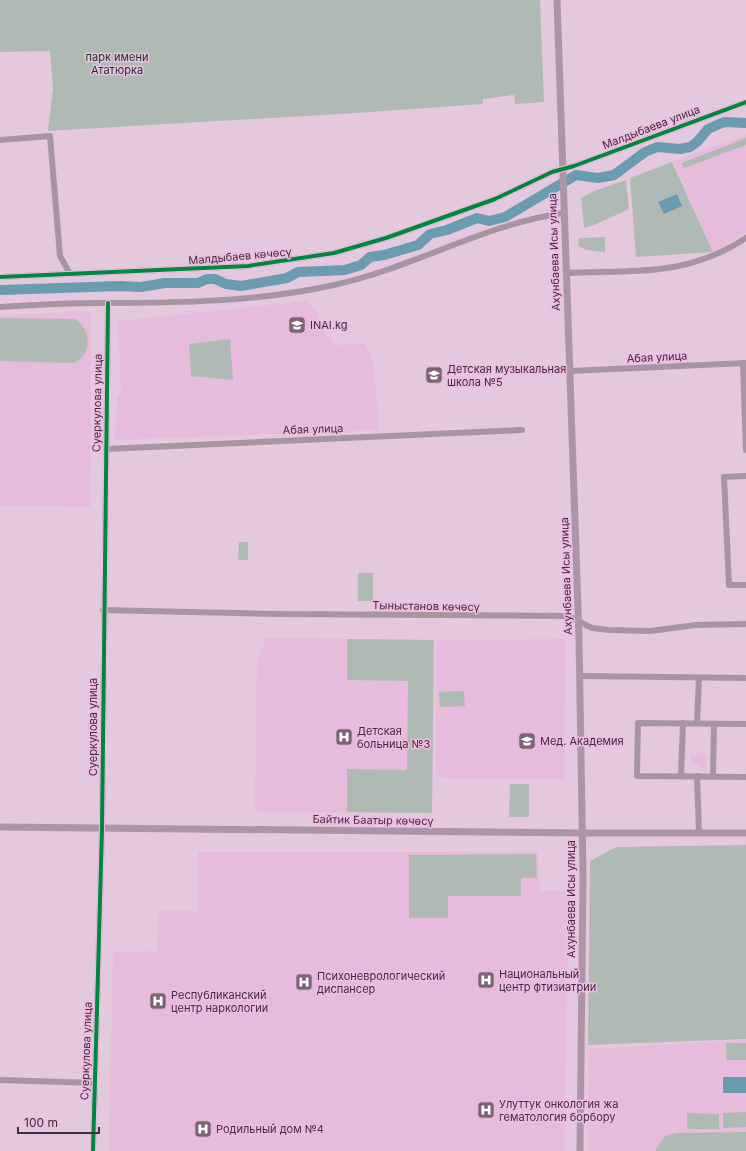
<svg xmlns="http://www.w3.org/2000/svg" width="746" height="1151" font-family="Inter,sans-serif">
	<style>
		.built { fill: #e6bbdb }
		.green { fill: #b0bab4 }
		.water { fill: #6a9bae }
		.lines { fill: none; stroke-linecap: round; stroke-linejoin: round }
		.river { stroke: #6a9bae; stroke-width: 10 }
		.minor { stroke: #a895a2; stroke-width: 6 }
		.major { stroke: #ab95a6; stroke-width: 7 }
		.cycleway-casing { stroke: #efbde3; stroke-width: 6 }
		.cycleway { stroke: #00873e; stroke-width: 4 }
		.labels { text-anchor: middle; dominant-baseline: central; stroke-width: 3; stroke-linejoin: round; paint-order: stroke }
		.park-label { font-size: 11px; fill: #09391f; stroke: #efbde3 }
		.street-label { font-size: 11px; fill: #402c3b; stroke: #efbde3 }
		.poi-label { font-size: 11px; fill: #402c3b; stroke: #efbde3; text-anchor: start }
	</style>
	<rect width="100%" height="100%" fill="#e4c8dd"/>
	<g class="built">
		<polygon points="746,135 746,232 714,252 673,161"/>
		<polygon points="307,301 314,311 317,311 326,336 330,337 335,345 365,344 373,361 379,430 115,440 117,399 121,392 118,321"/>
		<polygon points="91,311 90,507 0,506 0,315"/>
		<polygon points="266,638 434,640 432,813 255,812 257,662"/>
		<polygon points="565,639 564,779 451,779 436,775 436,640"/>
		<polygon points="697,752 706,754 707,768 700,768 699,766 691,764 691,754 697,754"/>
		<polygon points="198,852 538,852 540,891 569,891 564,1151 109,1151 113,952 157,951 159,911 198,911"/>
		<polygon points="746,1040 746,1151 588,1151 589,1049"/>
	</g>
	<g class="green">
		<polygon points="0,0 540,0 544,102 515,104 514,95 483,99 483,104 356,113 48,131 53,88 50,51 0,52"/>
		<polygon points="746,138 746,145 684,168 682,163"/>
		<polygon points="672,162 713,252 636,257 630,178"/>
		<polygon points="626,180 629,209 594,225 584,228 581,198 594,191"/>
		<polygon points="605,237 605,252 587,250 578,246 579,238"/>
		<path d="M2,318L74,319C92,327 93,357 73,363L0,361V319Z"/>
		<polygon points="230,339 233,380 191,376 189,344"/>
		<polygon points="239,542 248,542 248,560 238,560"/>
		<rect x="358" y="573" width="15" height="28"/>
		<polygon points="347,639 434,640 432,813 347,812 347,769 407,770 408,681 347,680"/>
		<polygon points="464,691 465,706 440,707 439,692"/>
		<polygon points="510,784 529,784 529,817 509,817"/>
		<polygon points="746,845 746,1039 588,1045 590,861 616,847"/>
		<polygon points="536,854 537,878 521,878 521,896 448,896 448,918 409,918 409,855"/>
		<rect x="726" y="1043" width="20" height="17"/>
		<polygon points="746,1112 746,1127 723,1128 723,1113"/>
		<polygon points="687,1113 719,1114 719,1129 687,1129"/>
		<polygon points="746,1132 746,1151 655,1151 665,1136 676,1133"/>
	</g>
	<g class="water">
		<polygon points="677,194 682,206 664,214 658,202"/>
		<rect x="723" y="1077" width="23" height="16"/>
	</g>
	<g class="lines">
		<polyline class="river" points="0,290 121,286 141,287 165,283 198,283 207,279 215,279 226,284 241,286 287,278 298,272 345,270 361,265 370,257 384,255 418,245 430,234 447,230 477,218 489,221 505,217 576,175 598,178 614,175 645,152 657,147 680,149 690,147 697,142 708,129 724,122 746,123"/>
		<g class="minor">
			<polyline points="0,140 50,136 60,256 70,274"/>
			<path d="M566,273C634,270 687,277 746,238"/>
			<polyline points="0,277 248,266 334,253 386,238 495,199 552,172 574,166 746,102"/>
			<path d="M0,307C33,305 66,303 100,303C177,303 258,302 334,285C413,268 484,224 564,213"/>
			<polyline points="743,363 746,450"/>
			<polyline points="570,371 746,363"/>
			<polyline points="106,449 522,430"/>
			<polyline points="746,476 724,477 729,585 746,585"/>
			<polyline points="103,610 278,614 568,616 592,628 609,630 650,631 696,625 746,624"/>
			<polyline points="580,676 746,678"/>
			<polyline points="697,723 699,678"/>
			<polyline points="746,724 638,723 637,776 746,777"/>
			<polyline points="681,776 683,723"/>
			<polyline points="697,776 699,833"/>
			<polyline points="713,776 714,724"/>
			<polyline points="0,1080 95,1083"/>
			<polyline points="93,1151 102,829 108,303"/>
		</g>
		<g class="major">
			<polyline points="557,0 579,638 583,875 580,1151"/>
			<polyline points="0,827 581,833 746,833"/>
		</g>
		<defs>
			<g id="cycleway">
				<polyline points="0,277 248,266 334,253 386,238 495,199 552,172 574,166 746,102"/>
				<polyline points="93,1151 102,829 108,303"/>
			</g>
		</defs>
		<use href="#cycleway" class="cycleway-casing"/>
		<use href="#cycleway" class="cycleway"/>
	</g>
	<defs>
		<symbol id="university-square" viewBox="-11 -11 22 22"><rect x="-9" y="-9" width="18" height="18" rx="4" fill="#796374" stroke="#efbde3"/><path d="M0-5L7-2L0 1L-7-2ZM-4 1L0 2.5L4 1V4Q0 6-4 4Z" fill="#fff"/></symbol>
		<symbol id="hospital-square" viewBox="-11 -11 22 22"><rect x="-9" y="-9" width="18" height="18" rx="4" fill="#796374" stroke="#efbde3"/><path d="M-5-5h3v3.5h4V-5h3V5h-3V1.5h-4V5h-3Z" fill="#fff"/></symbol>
	</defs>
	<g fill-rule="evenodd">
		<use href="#university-square" x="287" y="315" width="20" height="20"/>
		<use href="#university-square" x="424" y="365" width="20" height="20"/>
		<use href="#hospital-square" x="334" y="727" width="20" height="20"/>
		<use href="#university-square" x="517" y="731" width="20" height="20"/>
		<use href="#hospital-square" x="476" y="970" width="20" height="20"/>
		<use href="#hospital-square" x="294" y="972" width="20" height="20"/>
		<use href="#hospital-square" x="148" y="991" width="20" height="20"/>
		<use href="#hospital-square" x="476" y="1100" width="20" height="20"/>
		<use href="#hospital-square" x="193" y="1119" width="20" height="20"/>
	</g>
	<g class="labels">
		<g class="park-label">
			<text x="117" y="57">парк имени<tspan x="117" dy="13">Ататюрка</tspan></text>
		</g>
		<g class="street-label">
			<text transform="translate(651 127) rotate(-21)">Малдыбаева улица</text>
			<text transform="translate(554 252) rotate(-92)">Ахунбаева Исы улица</text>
			<text transform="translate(240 256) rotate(-5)">Малдыбаев көчөсү</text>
			<text transform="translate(657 357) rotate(-3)">Абая улица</text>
			<text transform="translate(97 403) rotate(-89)">Суеркулова улица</text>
			<text transform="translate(313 429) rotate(-2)">Абая улица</text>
			<text transform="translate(566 576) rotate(-92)">Ахунбаева Исы улица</text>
			<text transform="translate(426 606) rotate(1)">Тыныстанов көчөсү</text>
			<text transform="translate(93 727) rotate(-90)">Суеркулова улица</text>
			<text transform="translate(373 820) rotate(1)">Байтик Баатыр көчөсү</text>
			<text transform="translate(571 899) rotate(-90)">Ахунбаева Исы улица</text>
			<text transform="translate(86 1051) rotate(-88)">Суеркулова улица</text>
		</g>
		<g class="poi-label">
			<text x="310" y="325">INAI.kg</text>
			<text x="447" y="369">Детская музыкальная<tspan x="447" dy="13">школа №5</tspan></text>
			<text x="357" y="731">Детская<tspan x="357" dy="13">больница №3</tspan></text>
			<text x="540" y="741">Мед. Академия</text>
			<text x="499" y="974">Национальный<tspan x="499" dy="13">центр фтизиатрии</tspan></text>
			<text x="317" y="976">Психоневрологический<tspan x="317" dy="13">диспансер</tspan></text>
			<text x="171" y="995">Республиканский<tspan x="171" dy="13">центр наркологии</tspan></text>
			<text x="499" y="1104">Улуттук онкология жа<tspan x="499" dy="13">гематология борбору</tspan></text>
			<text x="216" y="1129">Родильный дом №4</text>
		</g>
	</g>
	<path d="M18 1127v6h81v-6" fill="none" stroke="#402c3b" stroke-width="2"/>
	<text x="24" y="1127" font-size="12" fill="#402c3b" stroke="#efbde3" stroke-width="3" paint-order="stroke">100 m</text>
</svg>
